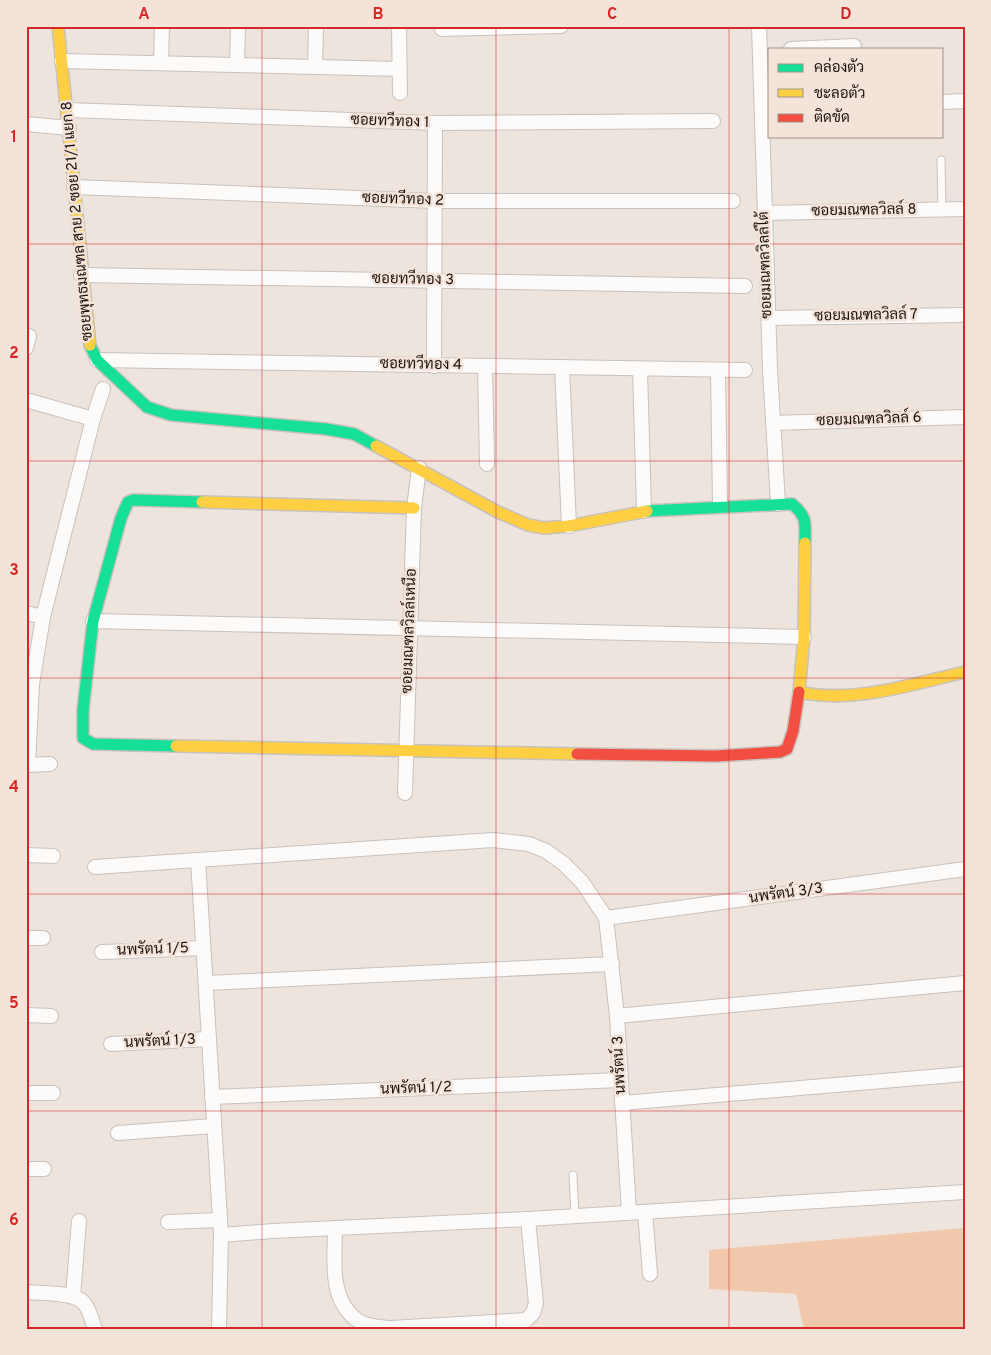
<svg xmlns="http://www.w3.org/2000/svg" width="991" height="1355" font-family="Overpass,Sarabun,sans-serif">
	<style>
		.green { fill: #f1c8ab }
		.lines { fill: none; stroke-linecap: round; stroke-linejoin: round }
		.lane-casing { stroke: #c8c1bc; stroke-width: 9 }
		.street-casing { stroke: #c8c1bc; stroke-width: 16 }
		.fast-casing { stroke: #c8c1bc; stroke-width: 14 }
		.slow-casing { stroke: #c8c1bc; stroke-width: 14 }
		.jam-casing { stroke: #c8c1bc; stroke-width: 14 }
		.lane { stroke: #fcfbfa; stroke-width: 7 }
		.street { stroke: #fcfbfa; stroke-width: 14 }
		.fast { stroke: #16e098; stroke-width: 11 }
		.slow { stroke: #ffcf43; stroke-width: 11 }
		.jam { stroke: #f24e42; stroke-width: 11 }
		.grid { fill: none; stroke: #d62828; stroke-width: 1; stroke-opacity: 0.55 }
		.labels { text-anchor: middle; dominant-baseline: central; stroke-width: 5; stroke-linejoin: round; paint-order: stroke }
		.street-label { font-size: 15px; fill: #1c1612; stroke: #f4e3d8 }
		.neatline { fill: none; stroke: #d62828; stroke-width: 2 }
		.grid-label { font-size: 16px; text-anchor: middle; font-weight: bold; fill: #d62828 }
	</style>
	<rect width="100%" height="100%" fill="#eee4de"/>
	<polygon class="green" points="965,1228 965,1329 804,1329 796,1294 709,1289 709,1250"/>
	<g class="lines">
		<defs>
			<g id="lane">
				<polyline points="941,160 942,209"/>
				<polyline points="573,1175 575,1216"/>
			</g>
			<g id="street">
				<polyline points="399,26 400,93"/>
				<polyline points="759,26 770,369 778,504"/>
				<polyline points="442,29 561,26"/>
				<polyline points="791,49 854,46"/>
				<polyline points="62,61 399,69"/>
				<polyline points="161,63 162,26"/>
				<polyline points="237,65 238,26"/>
				<polyline points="315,67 316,26"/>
				<polyline points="942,102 965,101"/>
				<polyline points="68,110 435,123 713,121"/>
				<polyline points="26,124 69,128"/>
				<polyline points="74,187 435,201 733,201"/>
				<polyline points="764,213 965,209"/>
				<polyline points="81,275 745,286"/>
				<polyline points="768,318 965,315"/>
				<polyline points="26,348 29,336"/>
				<polyline points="97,360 745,370"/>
				<polyline points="434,366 435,123"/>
				<polyline points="485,366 487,464"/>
				<polyline points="562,367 569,526"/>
				<polyline points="640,369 644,511"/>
				<polyline points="718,370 720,506"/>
				<polyline points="26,400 93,419 43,617 32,684"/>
				<polyline points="93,419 103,389"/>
				<polyline points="773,423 965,417"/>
				<polyline points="26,613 43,617"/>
				<polyline points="93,621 804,637"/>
				<polyline points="26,684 32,684 28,765"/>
				<polyline points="26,765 50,764"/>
				<polyline points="405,793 414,508 419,468"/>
				<polyline points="26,855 53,856"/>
				<polyline points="198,860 221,1235 219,1329"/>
				<polyline points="95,867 493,840 529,844 546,851 563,863 582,882 606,918 617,1016 629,1212"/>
				<polyline points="606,918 965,869"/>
				<polyline points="26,938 43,938"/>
				<polyline points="102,952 203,948"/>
				<polyline points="206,983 612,964"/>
				<polyline points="26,1015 51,1016"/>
				<polyline points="617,1016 965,983"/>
				<polyline points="111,1044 209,1039"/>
				<polyline points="26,1093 53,1093"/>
				<polyline points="212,1097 620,1080"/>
				<polyline points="622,1103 965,1074"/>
				<polyline points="118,1133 213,1126"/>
				<polyline points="26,1169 44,1169"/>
				<polyline points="645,1212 650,1274"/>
				<polyline points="168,1222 220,1220"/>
				<path d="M335,1228C335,1258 328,1299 357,1320C366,1327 380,1327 391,1328L526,1320L533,1313L536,1303L528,1219"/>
				<polyline points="221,1235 273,1231 528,1219 965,1192"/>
				<path d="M26,1292C41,1293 75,1292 84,1303C90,1310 92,1321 95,1329"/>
				<polyline points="73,1296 79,1221"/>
			</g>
			<g id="fast">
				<polyline points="90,345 97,360 147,407 171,415 326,429 354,434 376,446"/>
				<path d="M647,511L792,504C808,517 805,524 805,543"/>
				<polyline points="176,746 93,744 83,738 83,710 93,621 121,518 128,502 133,500 202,502"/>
			</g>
			<g id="slow">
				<polyline points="58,26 90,345"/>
				<polyline points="376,446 498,512 528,525 544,528 569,526 647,511"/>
				<polyline points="202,502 414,508"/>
				<path d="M805,543L804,637L799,692C853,704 912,684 965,672"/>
				<polyline points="176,746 577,754"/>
			</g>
			<polyline id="jam" points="577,754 716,756 780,752 787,749 793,731 799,692"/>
		</defs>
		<use href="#lane" class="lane-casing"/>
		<use href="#street" class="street-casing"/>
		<use href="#fast" class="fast-casing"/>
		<use href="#slow" class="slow-casing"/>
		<use href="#jam" class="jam-casing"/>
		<use href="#lane" class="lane"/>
		<use href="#street" class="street"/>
		<use href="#fast" class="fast"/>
		<use href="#slow" class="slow"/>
		<use href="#jam" class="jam"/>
	</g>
	<path class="grid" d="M262,26V1329M496,26V1329M729,26V1329M26,244H965M26,461H965M26,678H965M26,894H965M26,1111H965"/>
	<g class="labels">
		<g class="street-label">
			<text transform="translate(390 122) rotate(2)">ซอยทวีทอง 1</text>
			<text transform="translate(403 200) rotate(2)">ซอยทวีทอง 2</text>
			<text transform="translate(864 211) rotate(-1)">ซอยมณฑลวิลล์ 8</text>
			<text transform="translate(78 221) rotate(-95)">ซอยพุทธมณฑล สาย 2 ซอย 21/1 แยก 8</text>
			<text transform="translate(766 265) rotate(-92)">ซอยมณฑลวิลล์ใต้</text>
			<text transform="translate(413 280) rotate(1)">ซอยทวีทอง 3</text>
			<text transform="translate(866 316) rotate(-1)">ซอยมณฑลวิลล์ 7</text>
			<text transform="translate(421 365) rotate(1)">ซอยทวีทอง 4</text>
			<text transform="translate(869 420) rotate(-2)">ซอยมณฑลวิลล์ 6</text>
			<text transform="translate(410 631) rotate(-88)">ซอยมณฑลวิลล์เหนือ</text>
			<text transform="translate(786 894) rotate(-8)">นพรัตน์ 3/3</text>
			<text transform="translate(153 950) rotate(-2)">นพรัตน์ 1/5</text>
			<text transform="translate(160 1042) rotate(-3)">นพรัตน์ 1/3</text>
			<text transform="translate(620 1065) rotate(-93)">นพรัตน์ 3</text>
			<text transform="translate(416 1089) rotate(-2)">นพรัตน์ 1/2</text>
		</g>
	</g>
	<rect width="991" height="1355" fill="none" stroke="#f4e3d8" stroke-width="55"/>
	<rect x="768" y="48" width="175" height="90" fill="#f4e3d8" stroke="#9e9189"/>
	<rect x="778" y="64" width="25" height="8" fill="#16e098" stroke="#9e9189"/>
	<text x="814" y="72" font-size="15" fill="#1c1612">คล่องตัว</text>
	<rect x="778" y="89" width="25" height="8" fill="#ffcf43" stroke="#9e9189"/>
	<text x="814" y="98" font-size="15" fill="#1c1612">ชะลอตัว</text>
	<rect x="778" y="114" width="25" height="8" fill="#f24e42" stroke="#9e9189"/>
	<text x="814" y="122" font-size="15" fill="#1c1612">ติดขัด</text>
	<rect x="28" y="28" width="936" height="1300" class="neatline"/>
	<g class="grid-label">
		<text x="144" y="19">A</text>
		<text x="378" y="19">B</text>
		<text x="612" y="19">C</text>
		<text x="846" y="19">D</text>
		<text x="14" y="142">1</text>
		<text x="14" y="358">2</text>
		<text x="14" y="575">3</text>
		<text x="14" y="792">4</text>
		<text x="14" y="1008">5</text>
		<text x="14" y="1225">6</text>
	</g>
</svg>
